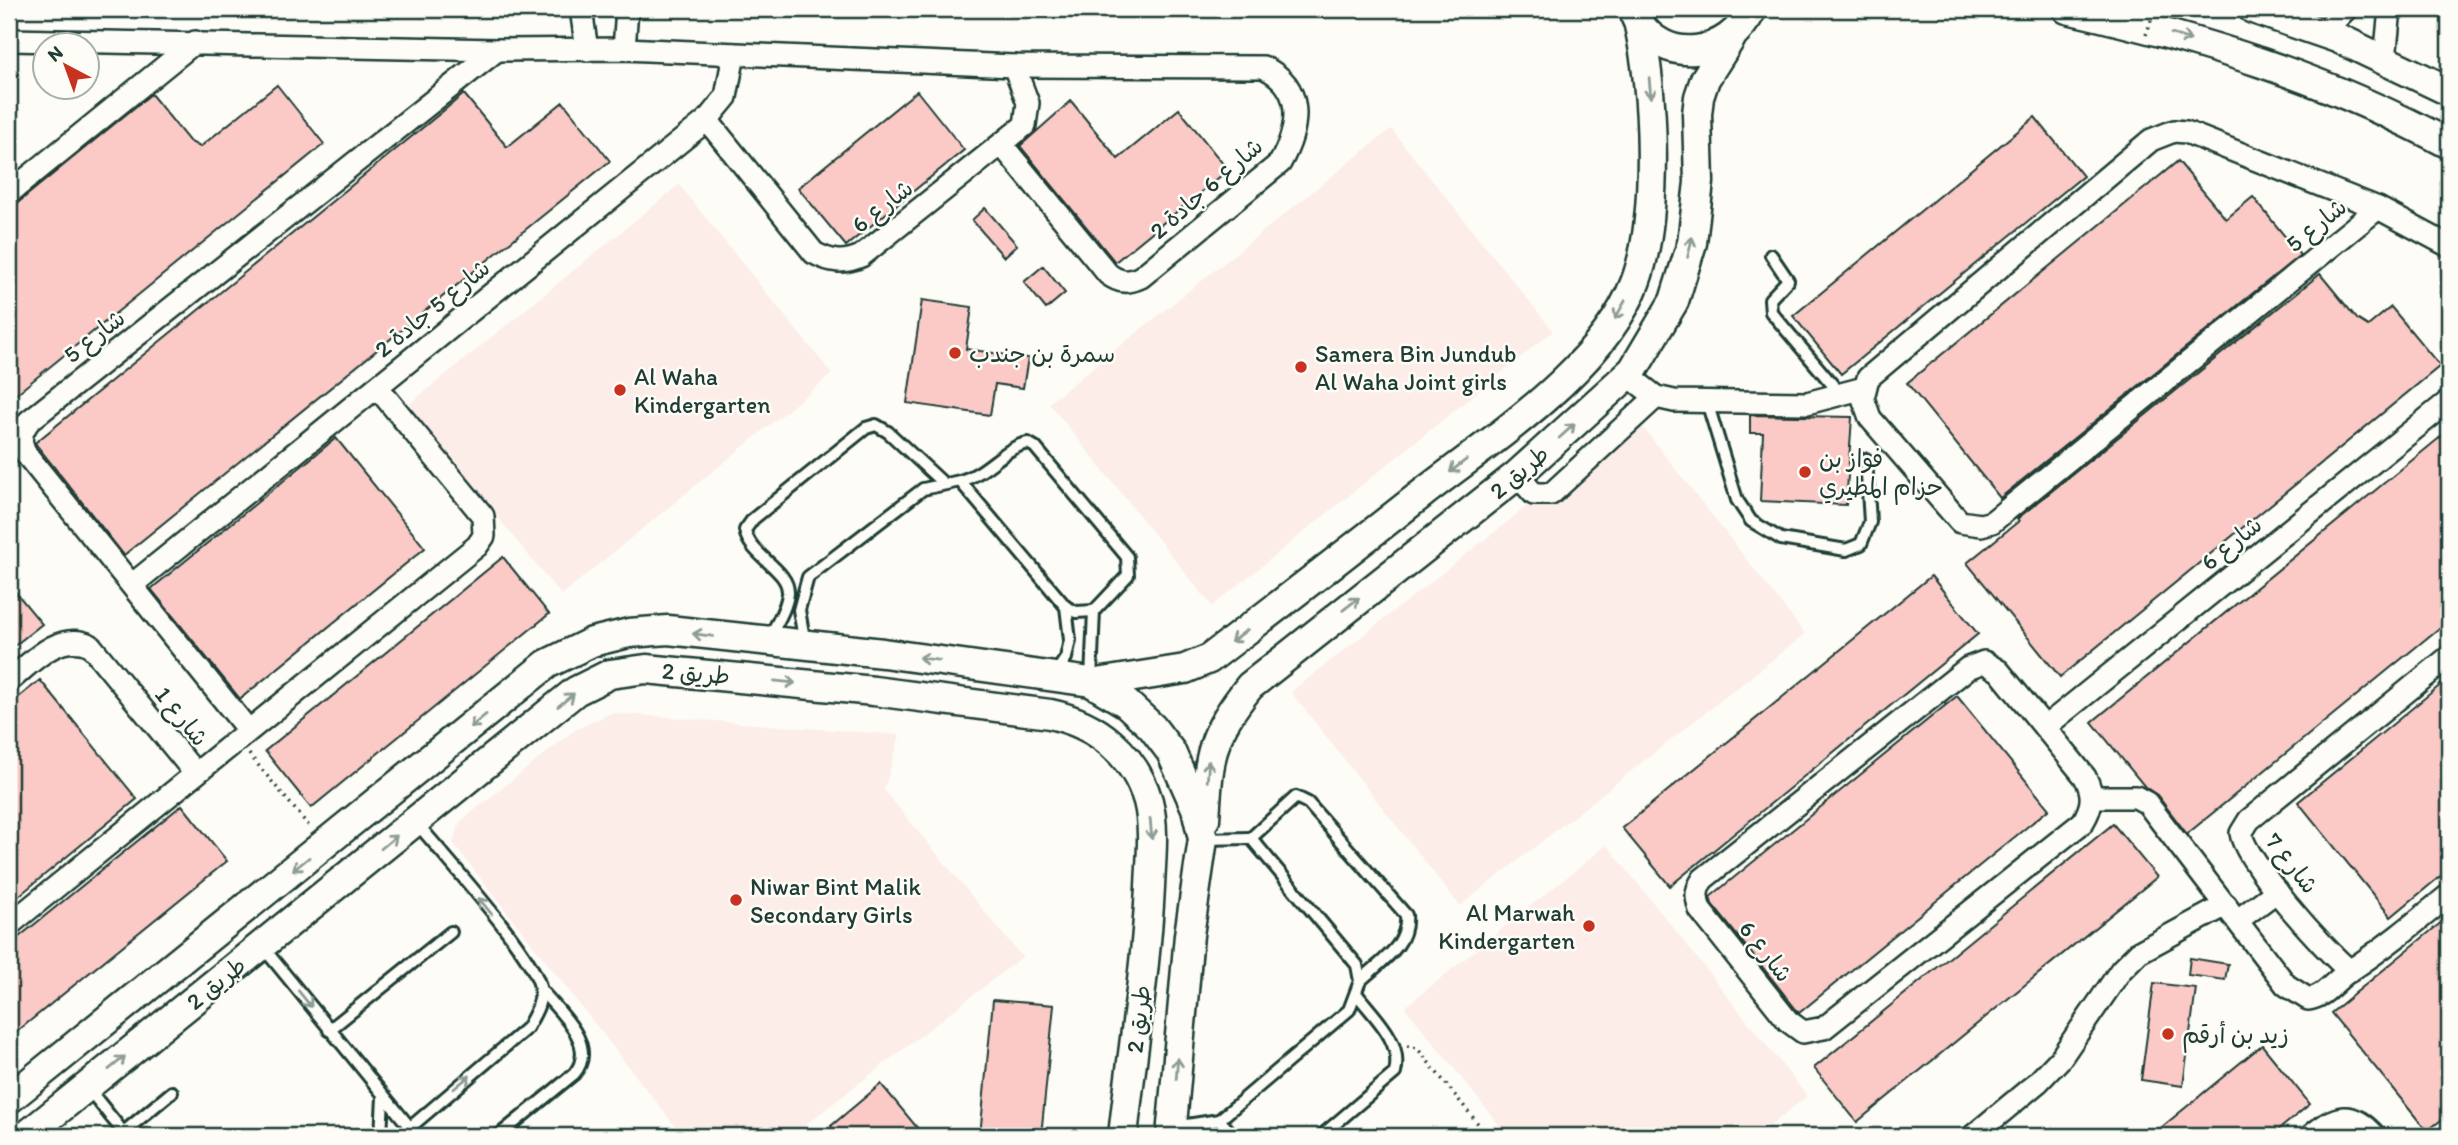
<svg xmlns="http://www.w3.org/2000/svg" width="2458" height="1145" font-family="Itim,'Playpen Sans Arabic',sans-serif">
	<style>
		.built { fill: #fcede8 }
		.building { fill: #fbcac6; stroke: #1f3d34; stroke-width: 2 }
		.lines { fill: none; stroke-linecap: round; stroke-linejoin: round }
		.lane-casing { stroke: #1f3d34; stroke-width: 16 }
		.street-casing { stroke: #1f3d34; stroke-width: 26 }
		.secondary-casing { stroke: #1f3d34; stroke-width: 33 }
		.path { stroke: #1f3d34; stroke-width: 3.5; stroke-dasharray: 2 5; stroke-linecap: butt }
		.lane { stroke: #fdfcf7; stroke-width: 10 }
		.street { stroke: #fdfcf7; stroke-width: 21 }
		.secondary { stroke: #fdfcf7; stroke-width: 28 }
		.path-bridge { stroke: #1f3d34; stroke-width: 3.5; stroke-dasharray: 2 5; stroke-linecap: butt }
		.oneway { stroke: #8e9c96 }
		.poi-dot { fill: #c8321e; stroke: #fdfcf7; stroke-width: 2.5 }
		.labels { text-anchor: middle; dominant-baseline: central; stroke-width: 5; stroke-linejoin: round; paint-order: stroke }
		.street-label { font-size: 24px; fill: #1f3d34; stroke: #fdfcf7 }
		.poi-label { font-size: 24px; fill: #1f3d34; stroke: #fdfcf7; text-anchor: start }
	</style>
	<rect width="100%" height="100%" fill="#fdfcf7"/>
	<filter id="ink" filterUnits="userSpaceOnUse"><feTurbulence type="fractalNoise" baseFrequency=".0143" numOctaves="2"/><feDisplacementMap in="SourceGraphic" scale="14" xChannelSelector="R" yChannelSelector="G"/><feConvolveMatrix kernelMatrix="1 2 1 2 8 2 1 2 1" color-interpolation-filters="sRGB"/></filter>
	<g filter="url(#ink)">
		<g class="built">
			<polygon points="1391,129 1553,331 1212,606 1049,403"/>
			<polygon points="679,185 832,374 561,595 407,406"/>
			<polygon points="1637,420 1805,634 1460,906 1291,692"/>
			<polygon points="611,713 900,735 884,790 1022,957 791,1136 683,1136 453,843 460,822 575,730"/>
			<polygon points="1607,845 1807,1096 1757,1136 1508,1136 1405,1007"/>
		</g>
		<g class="building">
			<polygon points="277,85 324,144 9,400 9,210 151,94 189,141 200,147"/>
			<polygon points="917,91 964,150 846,246 798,188"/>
			<polygon points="464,94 507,147 563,102 610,161 124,555 35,443"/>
			<polygon points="1071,101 1118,159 1179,109 1228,170 1115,262 1020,146"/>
			<polygon points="2035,117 2083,176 1841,374 1793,316"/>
			<polygon points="2178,161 2226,219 2253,197 2300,255 2000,498 1907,383"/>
			<polygon points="985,208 1017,245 1004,257 972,220"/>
			<polygon points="1043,266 1065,293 1046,309 1024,282"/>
			<polygon points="2320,274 2357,319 2368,326 2391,307 2440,366 2060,677 1967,563 2019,521 2017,519"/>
			<polygon points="922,300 972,307 966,349 1028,358 1023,388 995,384 990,415 907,403"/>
			<polygon points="1750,415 1852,417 1846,505 1760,501 1763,433 1750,433"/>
			<polygon points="2449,430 2449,620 2187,834 2157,795 2145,787 2092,722"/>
			<polygon points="336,438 425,548 240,699 151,589"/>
			<polygon points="503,557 549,614 311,808 265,751"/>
			<polygon points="1931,576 1978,634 1670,886 1622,828"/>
			<polygon points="9,584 42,624 9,650"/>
			<polygon points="2449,678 2449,869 2391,917 2298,802"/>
			<polygon points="40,680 137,799 9,904 9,705"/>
			<polygon points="1957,696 2049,809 1799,1013 1712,904 1710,897"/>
			<polygon points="182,805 227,861 9,1038 9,945"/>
			<polygon points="2113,824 2157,877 1857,1122 1814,1068"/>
			<polygon points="2449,916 2449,1114 2427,1131 2331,1013"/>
			<polygon points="2190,958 2228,964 2225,980 2188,975"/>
			<polygon points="2154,983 2196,988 2183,1086 2141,1080"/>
			<polygon points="993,1000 1054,1005 1041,1136 980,1136"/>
			<polygon points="2262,1045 2310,1104 2271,1136 2151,1136"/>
			<polygon points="881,1084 924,1136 839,1136 831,1126"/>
		</g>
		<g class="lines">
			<defs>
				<g id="lane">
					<polyline points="1771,255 1788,280 1770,299 1771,312 1842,396"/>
					<polyline points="1707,402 1737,500 1751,521 1781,539 1846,550 1861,544 1870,522 1866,459"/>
					<path d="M960,481C987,474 1004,447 1028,443L1035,447L1127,557L1128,575L1094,611L1091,679"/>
					<polyline points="1066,607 1076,612 1094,611"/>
					<path d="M768,640C775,626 787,608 788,593C789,569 749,556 745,530L753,519L866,428L876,425L888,432L944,484"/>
					<polyline points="805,644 799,610 808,577 923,489 960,481 1066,607 1070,640 1066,658 1055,674"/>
					<path d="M1251,838L1296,797L1308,803L1406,915C1409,946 1381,961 1360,981"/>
					<polyline points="262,946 417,1136"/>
					<polyline points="329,1030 451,932"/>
					<polyline points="87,1087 123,1132"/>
					<polyline points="1219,1120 1234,1136"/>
					<polyline points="1174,1127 1219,1120 1349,1010 1360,981 1357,965 1251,838 1203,839"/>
					<polyline points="119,1136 172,1092"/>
					<polyline points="381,1136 383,1097"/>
					<path d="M400,1136L527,1028C534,1015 543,1002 540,987C534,954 442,854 416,822"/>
					<path d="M498,1136L574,1074C599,1045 559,1012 541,990"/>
					<path d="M1321,1136L1395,1073C1403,1041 1375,1018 1356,993"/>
				</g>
				<g id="street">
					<polyline points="581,9 587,50"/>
					<polyline points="2322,33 2346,9"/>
					<path d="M9,40L497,50L624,49L1014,66L1263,67C1305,86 1300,127 1280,163L1141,277C1128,283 1120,283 1108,274L1002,145"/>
					<polyline points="624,49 627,9"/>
					<polyline points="2385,59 2390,9"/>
					<path d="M707,120L814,253C831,262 843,264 861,256L1025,125L1028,103L1014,66"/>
					<polygon points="2174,131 2186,132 2378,208 1992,522 1981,525 1960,522 1870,418 1863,398 1868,378 2151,140"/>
					<polyline points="9,193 195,42"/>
					<polyline points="2378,208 2449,246"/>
					<polyline points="1629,376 1656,397 1674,401 1807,403 1864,388"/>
					<polyline points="1517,475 1534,494 1551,494 1656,397"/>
					<polyline points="133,584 707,120 726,97 734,54"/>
					<path d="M1984,662L1999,671L2085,777C2094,794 2093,805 2083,822L1824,1028L1803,1032L1788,1021L1700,910C1696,897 1695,891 1703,879L1968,668Z"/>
					<path d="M9,681C32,662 59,631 90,645L195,773"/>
					<polyline points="2045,727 2449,401"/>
					<path d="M248,730L26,454C19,440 20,434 29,421L497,50"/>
					<path d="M2092,797H2136L2147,803L2286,985L2308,999C2325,997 2334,981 2348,972C2383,949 2416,922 2449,895"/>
					<polyline points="2238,920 2277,891"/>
					<polyline points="9,925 477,546 484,536 483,516 377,387"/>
					<path d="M2350,971C2326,952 2244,860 2241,833L2249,820L2449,657"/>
					<polyline points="1973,1136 2038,1082 2060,1059 2121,970 2139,952 2226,905"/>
					<path d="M2311,1136C2336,1115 2351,1109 2375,1136"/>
				</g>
				<g id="secondary">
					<path d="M2067,9C2201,39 2328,79 2449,144"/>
					<polyline points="2253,9 2340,39 2449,91"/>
					<path d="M1636,18C1664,68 1730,56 1752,9"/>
					<path d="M1097,683L1185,669L1209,659C1281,604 1352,549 1423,493C1494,438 1602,369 1635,283C1660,218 1654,89 1638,21"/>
					<path d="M1205,819C1209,757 1209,736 1250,686L1517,475L1633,370L1674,301L1692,243L1699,182L1697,114L1699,97L1705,79L1731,38"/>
					<polyline points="9,1099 547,664 592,642 629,633 668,630 883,653 1091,682 1126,703 1152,727 1171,752 1196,808 1203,839 1189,935 1171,1136"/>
					<path d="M26,1136L576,691L610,674L646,669L874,691L1050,714C1097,724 1134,754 1148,801C1155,828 1151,859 1150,887C1146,970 1132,1053 1123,1136"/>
				</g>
			</defs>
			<use href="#lane" class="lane-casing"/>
			<use href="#street" class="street-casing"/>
			<use href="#secondary" class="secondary-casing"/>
			<g class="path">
				<polyline points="249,754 309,826"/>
				<polyline points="1407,1046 1417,1048 1488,1136"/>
			</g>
			<use href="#lane" class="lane"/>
			<use href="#street" class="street"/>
			<use href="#secondary" class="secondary"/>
			<polyline class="path-bridge" points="2146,35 2155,9"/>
		</g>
		<defs><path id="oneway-shaft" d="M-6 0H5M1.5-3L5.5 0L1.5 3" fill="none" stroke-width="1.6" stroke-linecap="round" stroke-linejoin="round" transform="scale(1.75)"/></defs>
		<g class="oneway">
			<use href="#oneway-shaft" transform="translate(2181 37) rotate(18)"/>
			<use href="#oneway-shaft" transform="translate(1650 88) rotate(85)"/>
			<use href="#oneway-shaft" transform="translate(1690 247) rotate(-77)"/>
			<use href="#oneway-shaft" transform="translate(1620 310) rotate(119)"/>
			<use href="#oneway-shaft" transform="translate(1567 431) rotate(-42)"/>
			<use href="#oneway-shaft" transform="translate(1458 466) rotate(142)"/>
			<use href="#oneway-shaft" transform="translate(1351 604) rotate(-38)"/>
			<use href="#oneway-shaft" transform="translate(703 635) rotate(-173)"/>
			<use href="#oneway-shaft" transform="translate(1239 636) rotate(143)"/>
			<use href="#oneway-shaft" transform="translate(929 659) rotate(-173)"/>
			<use href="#oneway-shaft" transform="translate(785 682) rotate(6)"/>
			<use href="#oneway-shaft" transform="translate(566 700) rotate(-39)"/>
			<use href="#oneway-shaft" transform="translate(478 721) rotate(141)"/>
			<use href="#oneway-shaft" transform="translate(1208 771) rotate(-86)"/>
			<use href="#oneway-shaft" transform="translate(1151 829) rotate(85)"/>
			<use href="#oneway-shaft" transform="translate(389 842) rotate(-40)"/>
			<use href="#oneway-shaft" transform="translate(301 864) rotate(141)"/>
			<use href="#oneway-shaft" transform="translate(485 906) rotate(-129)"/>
			<use href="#oneway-shaft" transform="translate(305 999) rotate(51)"/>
			<use href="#oneway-shaft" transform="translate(117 1063) rotate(-39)"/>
			<use href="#oneway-shaft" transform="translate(1177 1068) rotate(-86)"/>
			<use href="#oneway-shaft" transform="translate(462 1082) rotate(-40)"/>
		</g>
	</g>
	<g class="poi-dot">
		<circle cx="955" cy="353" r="7"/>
		<circle cx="1301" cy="367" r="7"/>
		<circle cx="620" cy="390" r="7"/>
		<circle cx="1805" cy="472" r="7"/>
		<circle cx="736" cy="900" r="7"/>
		<circle cx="1589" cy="926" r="7"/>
		<circle cx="2168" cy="1034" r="7"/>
	</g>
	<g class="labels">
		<g class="street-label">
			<text transform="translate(1206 188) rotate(-41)">شارع 6 جادة 2</text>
			<text transform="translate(882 206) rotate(-38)">شارع 6</text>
			<text transform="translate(2316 225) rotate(-39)">شارع 5</text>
			<text transform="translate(432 308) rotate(-39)">شارع 5 جادة 2</text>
			<text transform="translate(94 336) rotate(-38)">شارع 5</text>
			<text transform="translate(1519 472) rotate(-40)">طريق 2</text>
			<text transform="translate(2231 543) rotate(-39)">شارع 6</text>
			<text transform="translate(696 673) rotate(5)">طريق 2</text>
			<text transform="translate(182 716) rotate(51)">شارع 1</text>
			<text transform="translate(2292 863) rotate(52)">شارع 7</text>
			<text transform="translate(1766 951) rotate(52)">شارع 6</text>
			<text transform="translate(216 983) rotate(-39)">طريق 2</text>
			<text transform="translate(1138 1019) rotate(-83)">طريق 2</text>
		</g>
		<g class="poi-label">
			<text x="969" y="353">سمرة بن جندب</text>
			<text x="1315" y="353">Samera Bin Jundub<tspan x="1315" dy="28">Al Waha Joint girls</tspan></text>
			<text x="634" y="376">Al Waha<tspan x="634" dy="28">Kindergarten</tspan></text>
			<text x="1819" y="458">فواز بن<tspan x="1819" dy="28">حزام المطيري</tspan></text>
			<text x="750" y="886">Niwar Bint Malik<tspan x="750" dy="28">Secondary Girls</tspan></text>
			<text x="1575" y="912" text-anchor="end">Al Marwah<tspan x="1575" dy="28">Kindergarten</tspan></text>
			<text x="2182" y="1034">زيد بن أرقم</text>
		</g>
	</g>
	<rect width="2458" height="1145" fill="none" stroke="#fdfcf7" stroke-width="35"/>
	<rect x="18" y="18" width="2423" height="1110" fill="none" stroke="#1f3d34" stroke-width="2.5" filter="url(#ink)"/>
	<g transform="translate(66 66) rotate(319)"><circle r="33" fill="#fdfcf7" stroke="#a4b0a9" stroke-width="2"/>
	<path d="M0-5L12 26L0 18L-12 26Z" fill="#c8321e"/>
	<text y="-10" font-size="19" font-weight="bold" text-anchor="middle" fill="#1f3d34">N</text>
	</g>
</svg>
